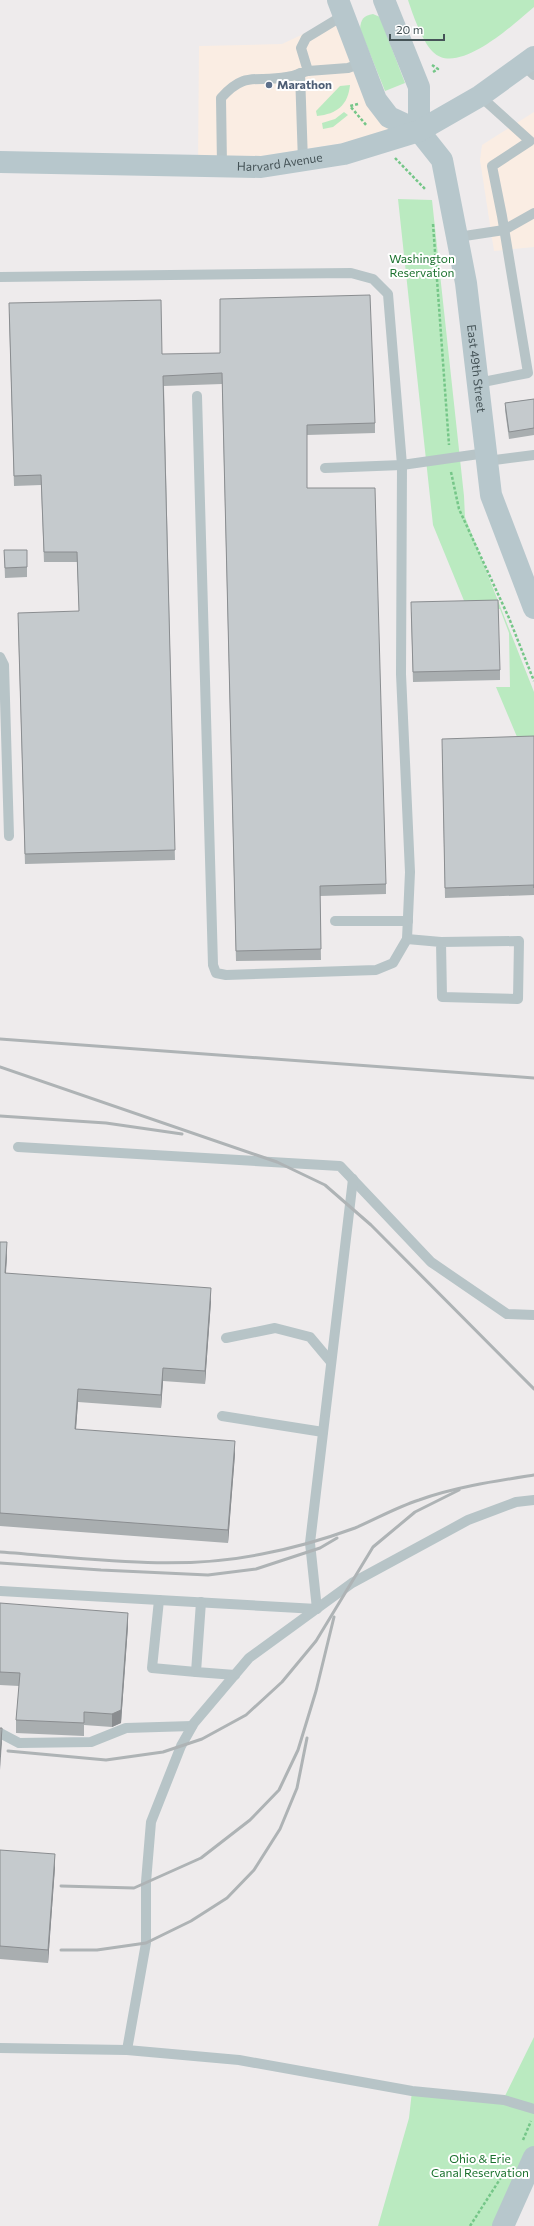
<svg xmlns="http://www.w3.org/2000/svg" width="534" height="2226" font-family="Commissioner,sans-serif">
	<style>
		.commercial { fill: #faede3 }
		.green { fill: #baeac0 }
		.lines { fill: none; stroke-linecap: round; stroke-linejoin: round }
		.path { stroke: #75c688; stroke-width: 2.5; stroke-dasharray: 3 2; stroke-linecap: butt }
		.lane { stroke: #b7c4c7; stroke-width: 10 }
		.secondary { stroke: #b7c7cc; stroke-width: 22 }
		.rail { stroke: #aeb3b5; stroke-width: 3 }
		.wall { fill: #a9aeb0 }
		.shaded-wall { fill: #8a8d90 }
		.building { fill: #c5cacd; stroke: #8a8d90 }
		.service-dot { fill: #5c6f8a; stroke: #fff; stroke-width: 1.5 }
		.labels { text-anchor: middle; stroke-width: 4; stroke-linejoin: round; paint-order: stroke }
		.service-label { font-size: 12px; font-weight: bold; fill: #4e5e75; stroke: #fff; text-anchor: start }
		.street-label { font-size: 12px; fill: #455357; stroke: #fff }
		.park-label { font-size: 12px; fill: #1c722f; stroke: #fff }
	</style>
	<rect width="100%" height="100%" fill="#eeebec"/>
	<g class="commercial">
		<polygon points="344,15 376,100 419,131 198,166 199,46 282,44"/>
		<polygon points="534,112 534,247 494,251 480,160 482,145"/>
	</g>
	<g class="green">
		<path d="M408 0H534V7C515 23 458 77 433 52 422 41 413 15 408 0Z"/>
		<path d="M373 14 380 17 405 83 385 91 360 29C361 19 363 16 373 14Z"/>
		<path d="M350 85C348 105 337 114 317 116L316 111 340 86Z"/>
		<polygon points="344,112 348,115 333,127 323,129 322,123 335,119"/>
		<polygon points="398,199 432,200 464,496 465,517 534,692 534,743 520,744 496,687 510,687 509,633 500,609 467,608 433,525"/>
		<polygon points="534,2037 534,2168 505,2226 378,2226 409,2118 412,2091 503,2100"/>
	</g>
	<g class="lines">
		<g class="path">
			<polyline points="432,65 438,69 433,72"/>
			<polyline points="358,104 350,106 367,126"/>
			<polyline points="395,158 426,190"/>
			<polyline points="433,224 449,445"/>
			<polyline points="451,472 459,509 509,618 534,681"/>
			<polyline points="523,2140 531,2121"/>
			<polyline points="470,2226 502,2176"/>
		</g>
		<g class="lane">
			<polyline points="523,65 534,75"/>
			<polyline points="308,71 348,68 362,63"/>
			<polyline points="300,73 303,162"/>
			<path d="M222 166 221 98C246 70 256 83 287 77 294 76 301 73 308 71L301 48 306 38 344 15"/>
			<polyline points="458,237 504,230 534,213"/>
			<polyline points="0,277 351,273 373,279 388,294 402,465 401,674 410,872 407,939 393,963 376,970 226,975 216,973 213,965 197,396"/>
			<polyline points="478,383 528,373 502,216 492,166 530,141 480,96"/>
			<polyline points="487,461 534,455"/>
			<polyline points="325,468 402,465 486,453"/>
			<polyline points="0,657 4,665 9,836"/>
			<polyline points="335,921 408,921"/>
			<polyline points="407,939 441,942 519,941 518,999 442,997 441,942"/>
			<polyline points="18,1147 340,1166 431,1262 507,1314 534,1315"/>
			<polyline points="226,1338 275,1328 310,1337 331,1362"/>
			<polyline points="222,1416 323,1432"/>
			<polyline points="0,1591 317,1609 310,1543 353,1179"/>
			<polyline points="159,1600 152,1668 196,1672"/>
			<polyline points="201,1602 196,1672 235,1675"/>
			<polyline points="0,1733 19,1743 91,1742 126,1728 192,1726"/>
			<polyline points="0,2048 127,2050 239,2060 412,2091 504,2100 534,2109"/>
			<polyline points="127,2050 146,1943 146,1882 151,1822 181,1746 194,1723 249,1658 352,1583 468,1520 516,1502 534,1500"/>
		</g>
		<g class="secondary">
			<path id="s1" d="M338 0 376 100 389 117 419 131 442 160 466 283 491 495 534 608"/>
			<polyline points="384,0 419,87 419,131"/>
			<path id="s2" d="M0 162 261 167 344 154 419 131 480 96 534 57"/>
			<polyline points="503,2226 534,2157"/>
		</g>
		<g class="rail">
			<polyline points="0,1039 534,1078"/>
			<polyline points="0,1067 277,1162 325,1185 371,1225 534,1389"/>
			<polyline points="0,1116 106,1123 182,1134"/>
			<path d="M0 1552C86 1558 177 1572 262 1554 294 1548 325 1539 355 1528 376 1519 397 1507 419 1500 455 1487 496 1481 534 1475"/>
			<polyline points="0,1563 101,1570 208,1575 256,1569 320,1548 337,1538"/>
			<polyline points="8,1751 106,1760 163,1752 202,1739 246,1715 282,1682 316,1641 373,1547 415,1512 459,1490"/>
			<polyline points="61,1886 134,1888 201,1858 250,1820 279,1790 298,1750 316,1691 334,1617"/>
			<polyline points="61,1950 97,1950 146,1943 191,1921 227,1898 254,1870 280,1829 297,1788 307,1738"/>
		</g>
	</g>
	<g class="wall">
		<polygon points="9,314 162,354 375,423 375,433 307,435 307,488 386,884 386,894 320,896 321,960 236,961 222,384 164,386 175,860 25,864 18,623 79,611 77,562 44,562 41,485 14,486"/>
		<polygon points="534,399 534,435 509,439 505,410 505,403"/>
		<polygon points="4,550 27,567 27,577 5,578"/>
		<polygon points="411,612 500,670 500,680 413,682"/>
		<polygon points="534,736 534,895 445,898 442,749"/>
		<polygon points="0,1242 7,1255 6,1273 211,1301 205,1384 163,1381 161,1408 78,1402 76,1429 235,1454 228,1543 0,1526"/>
		<polygon points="0,1603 128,1626 121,1723 112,1727 84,1725 84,1736 16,1733 16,1720 19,1686 0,1685"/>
		<polygon points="0,1850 55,1867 48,1963 0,1959"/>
	</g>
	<g class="shaded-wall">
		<polygon points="7,1242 7,1255 5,1286 5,1273"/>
		<polygon points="211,1288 211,1301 205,1384 205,1371"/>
		<polygon points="163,1368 163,1381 161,1408 161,1395"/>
		<polygon points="78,1389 78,1402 75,1442 75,1429"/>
		<polygon points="235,1441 235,1454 228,1543 228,1530"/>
		<polygon points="128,1613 128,1626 121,1723 112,1727 112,1714"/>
		<polygon points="2,1728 2,1741 0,1770 0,1757"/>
		<polygon points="55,1854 55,1867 48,1963 48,1950"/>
	</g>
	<g class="building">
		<polygon points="370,295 375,423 307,425 307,488 375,488 386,884 320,886 321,949 236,951 222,373 163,376 175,850 25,854 18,613 79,611 77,552 44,552 41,475 14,476 9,303 161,300 162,354 220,353 220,299"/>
		<polygon points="534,399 534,428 509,432 505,403"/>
		<polygon points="4,550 27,550 27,567 5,568"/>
		<polygon points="498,600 500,670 413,672 411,602"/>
		<polygon points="534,736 534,888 534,885 445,888 442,739"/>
		<polygon points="0,1242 7,1242 5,1273 211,1288 205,1371 163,1368 161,1395 78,1389 75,1429 235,1441 228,1530 0,1513"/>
		<polygon points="0,1603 128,1613 121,1710 112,1714 84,1712 84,1723 16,1720 20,1673 0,1672"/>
		<polygon points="0,1728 2,1728 0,1757"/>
		<polygon points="0,1850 55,1854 48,1950 0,1946"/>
	</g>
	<circle class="service-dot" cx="269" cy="85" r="4"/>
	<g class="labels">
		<g class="service-label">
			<text x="277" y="89">Marathon</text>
		</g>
		<g class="street-label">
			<text dy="4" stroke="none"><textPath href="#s2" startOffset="280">Harvard Avenue</textPath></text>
			<text dy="4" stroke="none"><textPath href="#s1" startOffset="410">East 49th Street</textPath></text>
		</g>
		<g class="park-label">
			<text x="422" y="263">Washington<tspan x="422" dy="14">Reservation</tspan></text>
			<text x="480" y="2163">Ohio &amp; Erie<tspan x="480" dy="14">Canal Reservation</tspan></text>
		</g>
	</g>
	<path d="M390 34v6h54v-6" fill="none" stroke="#455357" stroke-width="2"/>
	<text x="396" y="34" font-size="12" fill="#455357" stroke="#ffffff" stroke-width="3" paint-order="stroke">20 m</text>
</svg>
